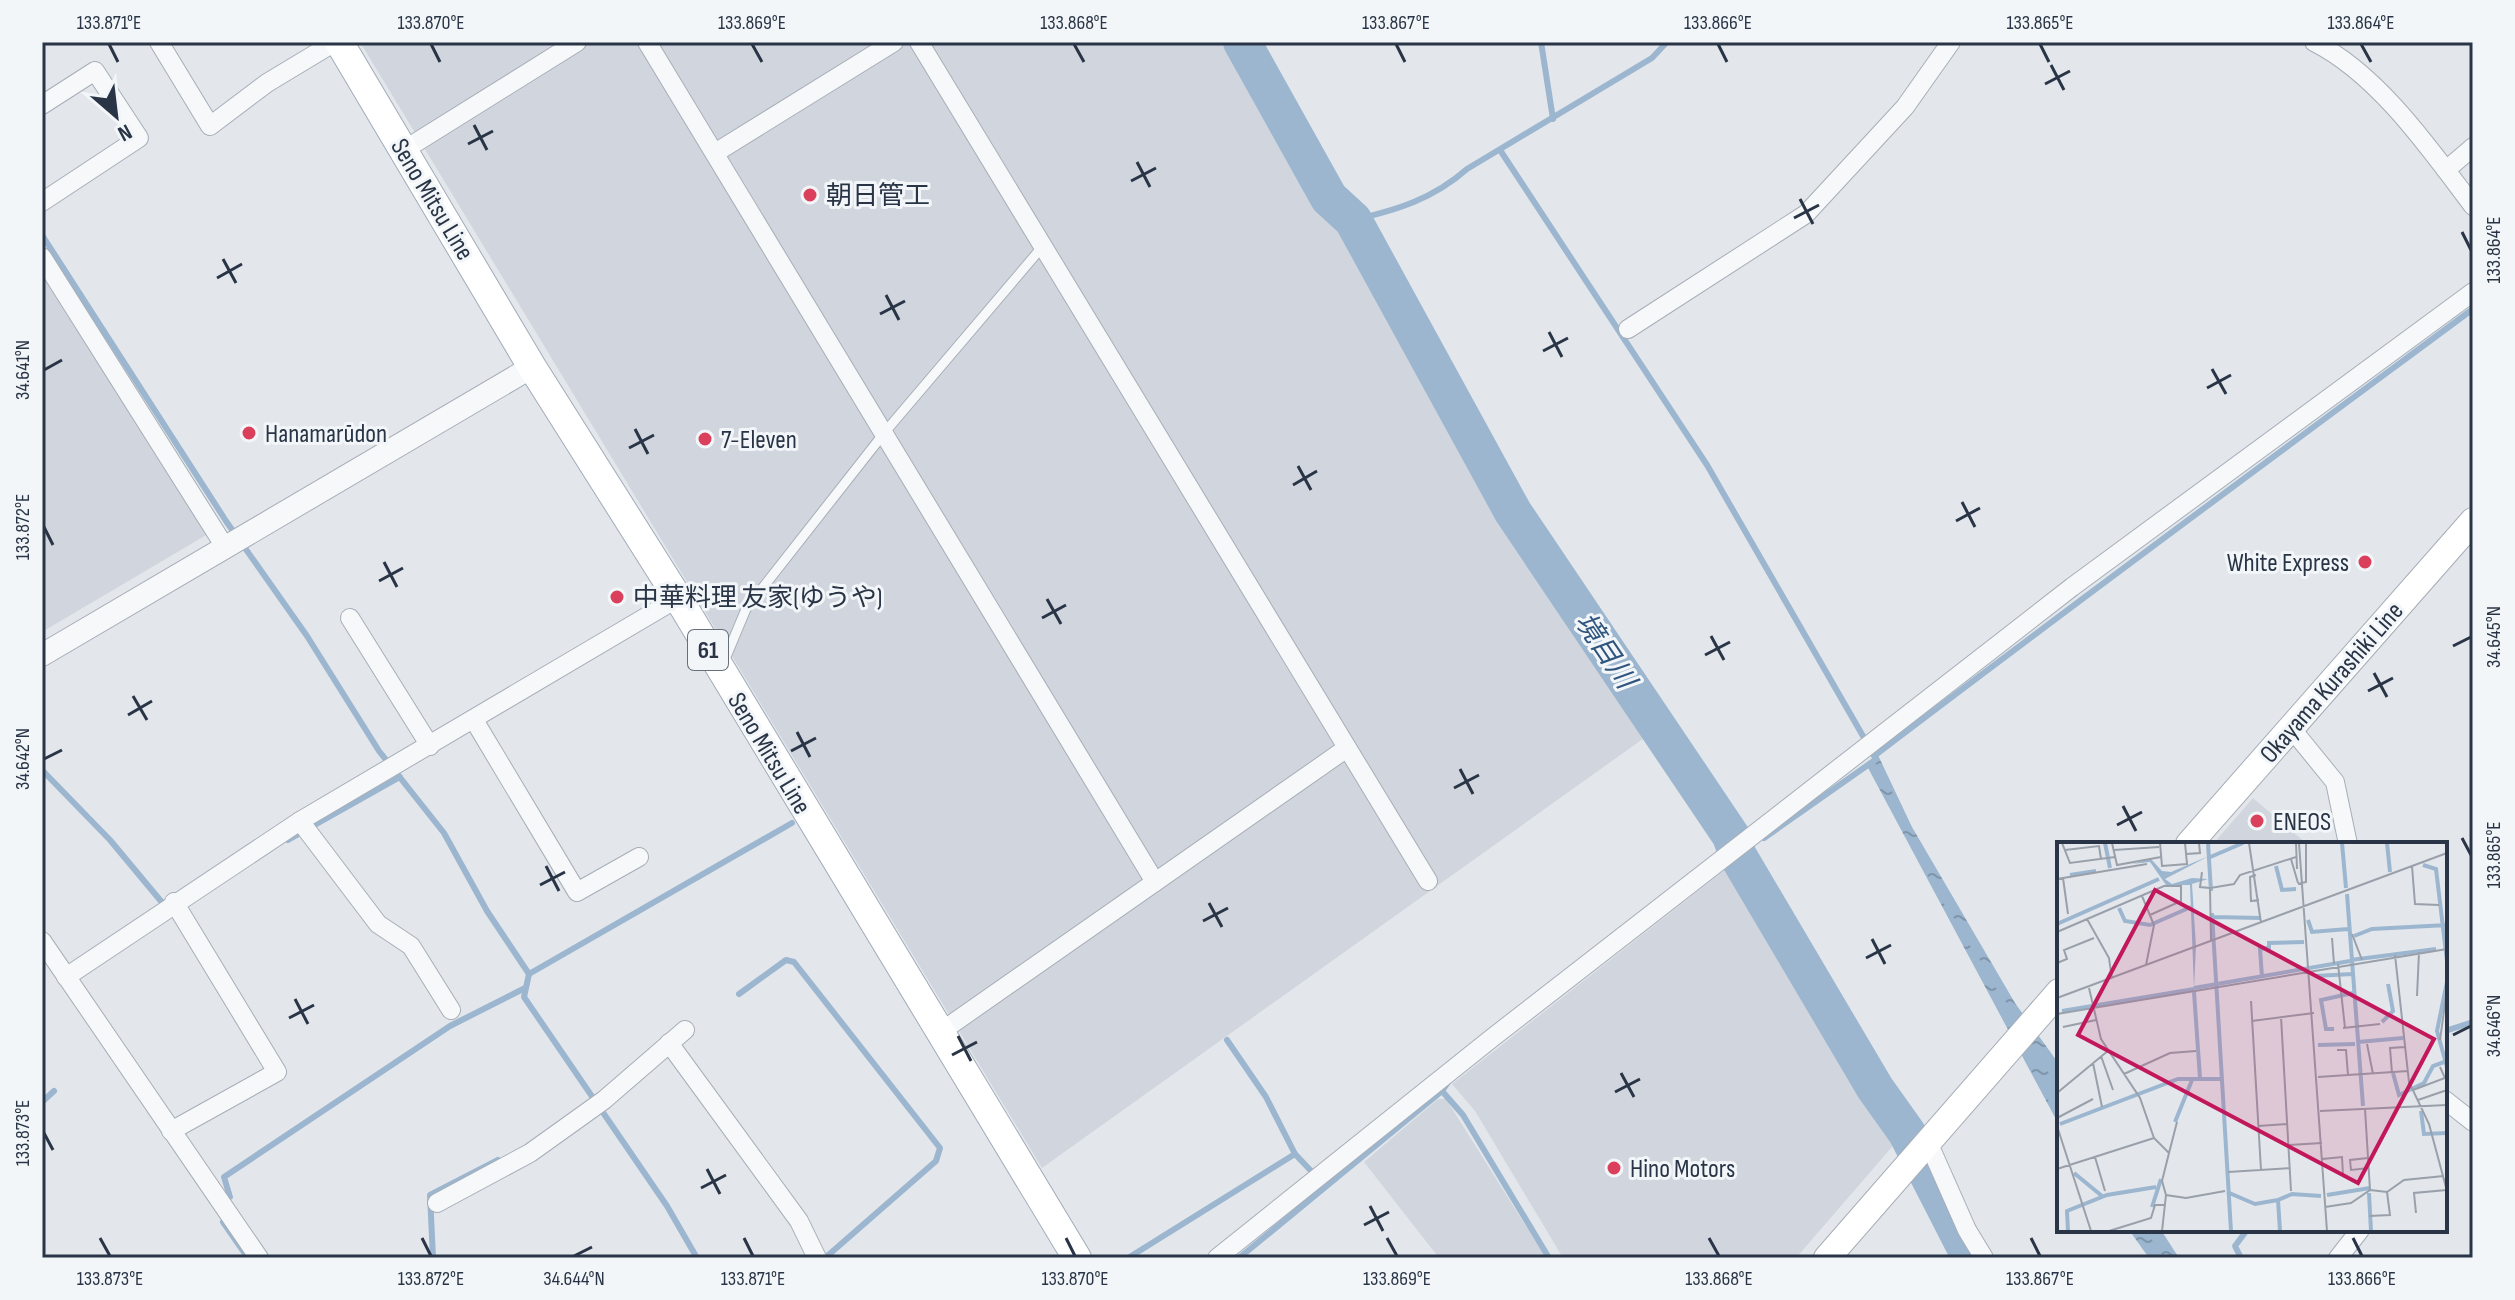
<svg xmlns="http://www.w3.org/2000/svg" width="2515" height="1300" font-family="'Sofia Sans Condensed','Noto Sans JP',sans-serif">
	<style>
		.built { fill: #d1d6de }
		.water { fill: url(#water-ripples) }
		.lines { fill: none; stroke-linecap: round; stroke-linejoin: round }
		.stream { stroke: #9cb6cf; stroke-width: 6 }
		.river { stroke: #9cb6cf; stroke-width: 38 }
		.service-casing { stroke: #a7aeb7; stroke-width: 11 }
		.minor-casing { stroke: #a7aeb7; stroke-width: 20 }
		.tertiary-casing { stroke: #a7aeb7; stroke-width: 24 }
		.secondary-casing { stroke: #a7aeb7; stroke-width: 28 }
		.primary-casing { stroke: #a1acb9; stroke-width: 30 }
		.service { stroke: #f6f8fa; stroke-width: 9 }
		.minor { stroke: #f6f8fa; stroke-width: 18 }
		.tertiary { stroke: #f6f8fa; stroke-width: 22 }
		.secondary { stroke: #fff; stroke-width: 26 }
		.primary { stroke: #fff; stroke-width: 28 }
		.ticks { fill: none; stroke: #293546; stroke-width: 3 }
		.poi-dot { fill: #da405c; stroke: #f3f6f9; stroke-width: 3 }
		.labels { text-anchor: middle; stroke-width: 6; stroke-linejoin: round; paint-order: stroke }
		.shield { fill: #f3f6f9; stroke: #666f7c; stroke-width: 2 }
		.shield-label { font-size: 24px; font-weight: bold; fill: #293546 }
		.poi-label { font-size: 26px; fill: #293546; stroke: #f3f6f9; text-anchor: start }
		.street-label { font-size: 26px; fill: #293546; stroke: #f3f6f9 }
		.water-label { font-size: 28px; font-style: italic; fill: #2f557e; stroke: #f3f6f9 }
		.inset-river { fill: none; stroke: #9cb6cf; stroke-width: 4 }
		.inset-road { fill: none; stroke: #99a0aa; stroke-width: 2 }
		.view { fill: #c2185b; fill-opacity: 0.15; stroke: #c2185b; stroke-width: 4 }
		.inset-edge { fill: none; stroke: #293546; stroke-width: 4 }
		.neatline { fill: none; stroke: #293546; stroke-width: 3 }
		.ticks-label { font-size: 20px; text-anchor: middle; fill: #293546 }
	</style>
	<defs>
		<pattern id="water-ripples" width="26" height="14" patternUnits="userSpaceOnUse" patternTransform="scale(2)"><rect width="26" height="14" fill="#9cb6cf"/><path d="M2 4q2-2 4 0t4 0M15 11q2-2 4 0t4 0" fill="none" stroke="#7f95aa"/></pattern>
	</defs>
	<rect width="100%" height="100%" fill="#e3e7ec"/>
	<g class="built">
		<polygon points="360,42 1233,42 1327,211 1335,215 1348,232 1435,395 1647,736 1042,1168"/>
		<polygon points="42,276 208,534 42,632"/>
		<polygon points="2253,798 2307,844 2213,844"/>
		<polygon points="1735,862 1753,888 1898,1140 1796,1258 1563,1258 1475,1111 1452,1084"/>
		<polygon points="1438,1099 1446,1099 1546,1258 1439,1258 1364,1162"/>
	</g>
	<g class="water">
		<polygon points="1877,753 1912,827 2015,1003 2059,1064 2059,1125 1867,766"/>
		<polygon points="2129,1230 2161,1230 2179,1258 2149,1258"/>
	</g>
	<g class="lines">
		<g class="stream">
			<polyline points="1541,42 1553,119"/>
			<polyline points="1500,150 1707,465 1867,743"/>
			<path d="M1353 220C1397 210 1433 199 1467 169L1652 58 1667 42"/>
			<polyline points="42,235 226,521 307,636 379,751 444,833 487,911 529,974 524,997 667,1206 697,1258"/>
			<path d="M1874 756C2072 605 2273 457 2473 309"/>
			<polyline points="42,770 110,840 165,906"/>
			<polyline points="1764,838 1875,760"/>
			<polyline points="288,840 400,777"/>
			<polyline points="529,974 792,823"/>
			<polyline points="739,994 786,960 794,962 940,1148 936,1161 825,1258"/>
			<polyline points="2445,1031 2473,1022"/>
			<polyline points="1227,1040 1266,1097 1295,1154 1313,1173"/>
			<polyline points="1442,1091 1463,1115 1549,1258"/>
			<polyline points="42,1102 54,1091"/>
			<polyline points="230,1197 224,1177 450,1026 525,988"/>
			<polyline points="223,1222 248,1258"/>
			<polyline points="433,1258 430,1195 498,1160"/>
			<polyline points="1128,1258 1295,1154"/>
			<polyline points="1239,1258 1442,1091 1448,1082"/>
			<polyline points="2241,1258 2235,1246 2247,1230"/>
		</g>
		<polyline class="river" points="1242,42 1329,198 1353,220 1513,512 1731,836 1738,856 1875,1088 1907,1133 1971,1258"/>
		<g class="service-casing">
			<polyline id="service" points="723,664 746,609 885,432 1043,246"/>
		</g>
		<g class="minor-casing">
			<g id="minor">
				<polyline points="159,42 210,126 267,83 335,42"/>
				<polyline points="647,42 1155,882"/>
				<polyline points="919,42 1428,881"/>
				<path d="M2314 42C2378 74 2430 149 2473 206"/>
				<polyline points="42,105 95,71 139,138 42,202"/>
				<polyline points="404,150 577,42"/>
				<polyline points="715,153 894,42"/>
				<polyline points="2446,170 2473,147"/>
				<polyline points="42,257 225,547"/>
				<polyline points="1628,329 1806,214 1905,107 1951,42"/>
				<polyline points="350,618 430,746"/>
				<polyline points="474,720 577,892 639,857"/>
				<polyline points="2291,728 2335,782 2348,844"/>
				<polyline points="300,821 378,924 411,946 451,1010"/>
				<polyline points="42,941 259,1258"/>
				<polyline points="66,977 300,821 678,598"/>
				<polyline points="939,1033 1347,748"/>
				<polyline points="669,1043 799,1221 817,1258"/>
				<polyline points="2445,1100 2473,1122"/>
				<polyline points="171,1131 277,1072 174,902"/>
				<polyline points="1928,1142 1967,1230 1984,1258"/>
				<polyline points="437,1203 530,1153 604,1100 685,1030"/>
				<polyline points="1217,1258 1492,1038 2072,587 2473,292"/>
				<polyline points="2338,1258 2360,1230"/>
			</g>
		</g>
		<g class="tertiary-casing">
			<polyline id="tertiary" points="42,655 532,367"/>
		</g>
		<g class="secondary-casing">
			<g id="secondary">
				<polyline points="2189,844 2473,521"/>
				<polyline points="1827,1258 2059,992"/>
			</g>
		</g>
		<g class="primary-casing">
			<polyline id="primary" points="339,42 532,367 678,598 1077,1258"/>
		</g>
		<use href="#service" class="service"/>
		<use href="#minor" class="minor"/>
		<use href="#tertiary" class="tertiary"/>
		<use href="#secondary" class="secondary"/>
		<use href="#primary" class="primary"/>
	</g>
	<path class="ticks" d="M109 44 118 62M431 44 440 62M752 44 762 62M1074 44 1084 62M1396 44 1405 62M1718 44 1727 62M2040 44 2049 62M2361 44 2371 62M2051 65 2064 90M2045 84 2070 71M474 125 487 150M468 144 493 131M1137 162 1150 187M1131 181 1156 168M1800 199 1813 224M1794 218 1819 205M2462 232 2471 250M223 259 236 283M217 278 242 264M886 295 899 320M880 314 905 301M1549 332 1562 357M1543 351 1568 338M2212 369 2226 394M44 370 62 360M2207 388 2231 375M635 429 648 454M629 448 654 435M1298 466 1311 490M1293 485 1317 471M1962 502 1975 527M1956 521 1980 508M44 527 53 545M384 562 397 587M379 581 403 568M1047 599 1061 624M1042 618 1066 605M1711 636 1724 660M2453 646 2471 637M1705 655 1730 642M2374 673 2387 697M2368 691 2393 678M133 696 147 720M128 715 152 701M797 732 810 757M791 751 816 738M44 759 62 750M1460 769 1473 794M1454 788 1479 775M2123 806 2136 831M2117 825 2142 812M2462 838 2471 855M546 866 559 891M540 885 565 872M1209 903 1222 927M1203 921 1228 908M1872 939 1885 964M1866 958 1891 945M295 999 308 1024M289 1018 314 1005M2453 1035 2471 1026M958 1036 971 1061M952 1055 977 1042M1621 1073 1634 1097M1615 1092 1640 1079M44 1133 53 1150M707 1169 720 1194M701 1188 726 1175M1370 1206 1383 1231M1364 1225 1389 1212M100 1238 110 1256M422 1238 431 1256M744 1238 753 1256M1066 1238 1075 1256M1387 1238 1397 1256M1709 1238 1719 1256M2031 1238 2040 1256M2353 1238 2362 1256M574 1256 592 1247"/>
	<g class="poi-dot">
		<circle cx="810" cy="195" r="8"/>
		<circle cx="249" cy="433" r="8"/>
		<circle cx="705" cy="439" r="8"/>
		<circle cx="2365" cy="562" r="8"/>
		<circle cx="617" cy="597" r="8"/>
		<circle cx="2257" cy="821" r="8"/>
		<circle cx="1614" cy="1168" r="8"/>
	</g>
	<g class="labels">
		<rect class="shield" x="688" y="630" width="40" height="40" rx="6"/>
		<g class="shield-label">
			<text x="708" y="658">61</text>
		</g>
		<g class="poi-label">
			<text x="826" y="204">朝日管工</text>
			<text x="265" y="442">Hanamarūdon</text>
			<text x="721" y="448">7-Eleven</text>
			<text x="2349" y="571" text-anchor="end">White Express</text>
			<text x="633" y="606">中華料理 友家(ゆうや)</text>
			<text x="2273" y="830">ENEOS</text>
			<text x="1630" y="1177">Hino Motors</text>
		</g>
		<g class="street-label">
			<text transform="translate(433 199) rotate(59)" y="9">Seno Mitsu Line</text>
			<text transform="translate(2331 682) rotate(-49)" y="9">Okayama Kurashiki Line</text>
			<text transform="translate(770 753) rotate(59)" y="9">Seno Mitsu Line</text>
		</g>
		<g class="water-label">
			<text transform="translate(1606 650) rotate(56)" y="10">境目川</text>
		</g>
	</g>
	<g transform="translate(2057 842)">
		<rect width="390" height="390" fill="#e3e7ec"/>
		<path d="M152 14 108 37 115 42 135 36 151 37 135 42 139 104 137 147 133 43H109L93 20 75 22 94 17 105 29 114 30Z" fill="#9cb6cf"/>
		<path class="inset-river" d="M48 1 53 26M151 1 154 49M285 1 289 46M330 1 333 30M151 16 186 1M366 23 379 27 390 119M219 24 225 48 239 47M13 33 39 29M290 52 306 264M62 66 68 79 93 83 134 65M155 71 174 389M155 75 204 76M251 78 255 90 291 87M0 82 102 37M297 94 315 87 390 83M294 118 379 107M258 134 295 132M205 135 203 107 212 106V101L247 100M390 140 380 189 390 225M137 146 293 119M137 150 143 236M5 169 137 147M325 180 336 169 331 142M277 187H269L264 158 296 151M301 200 346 196M261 203 298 202M336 231 342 253 367 241 376 224 387 220M364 269 367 292 390 291M118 280 135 238M3 282 121 237H163M17 331 45 354M170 350 198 362 221 358M312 351 314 389M270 353 313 346M95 365 104 337M11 389 10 369 50 353 99 345M223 389 221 358 235 352 264 354"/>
		<path class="inset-road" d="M5 1 13 21 58 15M55 1 60 23 104 15M103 1 105 24 130 22 128 1M192 1 204 81M239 1 240 27M242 1 270 389M8 8 42 4 44 17M57 8 102 5M129 12 143 11 142 1M234 17 241 41M355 24 358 62 382 63M145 30 143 45 153 46M199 33 193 35 194 59 202 58M6 36 11 72M0 37 90 22M241 42 249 40V1M85 54 97 83 89 123M30 77 52 116 55 137M0 90 107 44H124V59L93 73M295 92 305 118M275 96 277 122M154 98 153 46 177 42 183 33 239 15M338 113 352 240 372 282 390 349M0 121 10 117 7 108 37 96M281 122 288 186M32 146 44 197 83 256 97 296 112 311 105 339 109 353 129 356 168 349M360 154 362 110M0 156 390 11M194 159 204 328M0 172 390 107M224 175 234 349M195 179 257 171M6 185 39 178M286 186 323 182M383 198 390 147M310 202 316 232M280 208H289L291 233M44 214 56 248M36 221 45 265M335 231 333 206 348 205M67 232 113 211 139 209M261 235 351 229M356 248 388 236 383 225M0 251 52 208M361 258 390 248M263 269 390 263M0 276 36 257M0 284 34 389M201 284 230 282M232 303 265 301M112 311 120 280M38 315 48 349M311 316 293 318 294 328 312 326M265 317 285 315 286 333M0 327 97 296M171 330 233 326M313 348 330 350 347 338 387 334M268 365 294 361 313 348 308 267M359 371 357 351 390 348M312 374 333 373 330 350M52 389 94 376 98 363H107M105 389 109 353"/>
		<path class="view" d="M98 48 377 197 301 341 21 193Z"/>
		<rect width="390" height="390" class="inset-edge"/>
	</g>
	<rect width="2515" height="1300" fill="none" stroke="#f3f6f9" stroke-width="88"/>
	<g transform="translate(116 116) rotate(152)" stroke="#f3f6f9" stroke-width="6" paint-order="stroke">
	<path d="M0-6L14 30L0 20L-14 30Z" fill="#293546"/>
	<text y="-12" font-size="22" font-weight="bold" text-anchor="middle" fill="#293546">N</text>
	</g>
	<rect x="44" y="44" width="2427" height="1212" class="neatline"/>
	<g class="ticks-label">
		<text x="109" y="29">133.871°E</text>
		<text x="431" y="29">133.870°E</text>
		<text x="752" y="29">133.869°E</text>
		<text x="1074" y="29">133.868°E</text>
		<text x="1396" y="29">133.867°E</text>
		<text x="1718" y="29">133.866°E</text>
		<text x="2040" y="29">133.865°E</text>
		<text x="2361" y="29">133.864°E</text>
		<text transform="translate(2493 250) rotate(-90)" y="7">133.864°E</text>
		<text transform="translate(22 370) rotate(-90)" y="7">34.641°N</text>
		<text transform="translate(22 527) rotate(-90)" y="7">133.872°E</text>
		<text transform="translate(2493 637) rotate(-90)" y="7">34.645°N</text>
		<text transform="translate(22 759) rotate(-90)" y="7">34.642°N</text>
		<text transform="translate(2493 855) rotate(-90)" y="7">133.865°E</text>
		<text transform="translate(2493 1026) rotate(-90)" y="7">34.646°N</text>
		<text transform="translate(22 1133) rotate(-90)" y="7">133.873°E</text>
		<text x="110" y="1285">133.873°E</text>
		<text x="431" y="1285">133.872°E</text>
		<text x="574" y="1285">34.644°N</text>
		<text x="753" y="1285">133.871°E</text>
		<text x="1075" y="1285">133.870°E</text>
		<text x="1397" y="1285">133.869°E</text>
		<text x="1719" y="1285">133.868°E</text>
		<text x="2040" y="1285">133.867°E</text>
		<text x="2362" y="1285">133.866°E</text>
	</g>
</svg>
